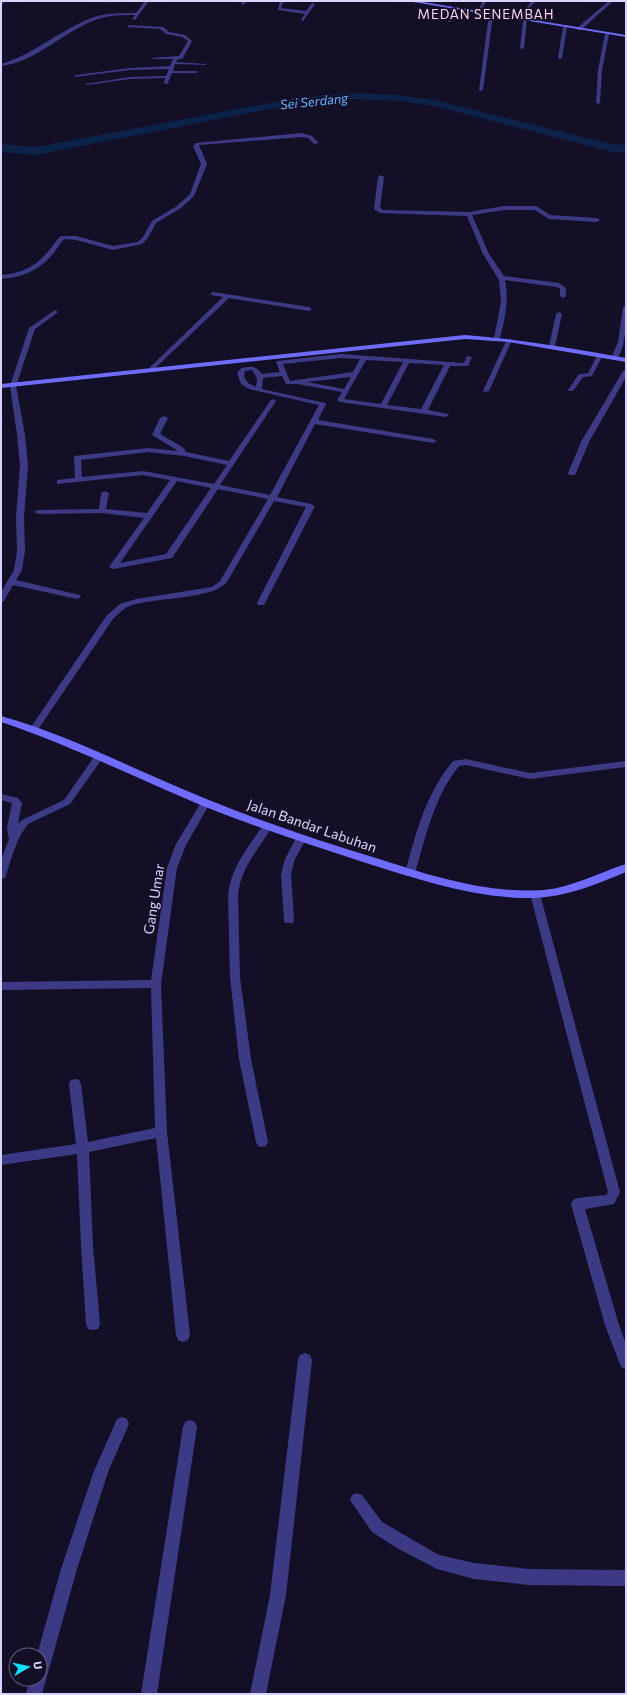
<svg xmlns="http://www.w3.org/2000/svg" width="627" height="1695" font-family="Commissioner,sans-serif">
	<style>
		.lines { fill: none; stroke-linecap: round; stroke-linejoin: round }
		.river { fill: #0c2248; fill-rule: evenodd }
		.street { fill: #3d3a85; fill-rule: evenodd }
		.secondary { fill: #6f6bff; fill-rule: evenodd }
		.labels { text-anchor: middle; stroke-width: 3.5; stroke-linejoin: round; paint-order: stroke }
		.far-quarter-label { font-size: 13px; letter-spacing: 1px; fill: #ffd6f0; stroke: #130f26 }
		.far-water-label { font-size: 13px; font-style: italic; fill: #62b6ff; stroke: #130f26 }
		.street-label { font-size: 14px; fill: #d9d4ff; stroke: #130f26 }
	</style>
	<rect width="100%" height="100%" fill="#130f26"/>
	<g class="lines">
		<polygon class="river" points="353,93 400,95 434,100 612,144 626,145 626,153 612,152 434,106 400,101 353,99 296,104 36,155 1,152 1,144 36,147 296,98"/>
		<g class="street">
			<polygon points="2,1 6,1 1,5"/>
			<polygon points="107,1 111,1 111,2 109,3"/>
			<path d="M145 1H149L135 20 132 19 135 15C123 15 109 15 98 19 65 30 35 63 1 66V64C35 54 61 29 94 17 107 13 122 13 136 13Z"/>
			<polygon points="243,1 247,1 243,5 241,4"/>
			<polygon points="280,1 284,1 281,8 306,11 312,3 315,4 303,21 301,20 305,14 278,10"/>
			<polygon points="483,1 487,1 478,14 476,14"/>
			<polygon points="532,1 536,1 518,20 516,20"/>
			<polygon points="609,1 613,1 581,30 577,30 577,28"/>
			<polygon points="454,8 456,9 452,21 448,22 452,9"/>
			<polygon points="491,14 493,15 483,90 481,91 479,90 489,15"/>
			<polygon points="525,20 527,21 524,48 522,49 520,48 523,21"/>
			<polygon points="129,25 163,27 169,32 185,35 192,41 183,58 177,60 176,62 207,64 205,65 175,64 173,71 196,71 198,72 196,73 172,73 168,83 166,84 164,83 165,78 130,79 87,85 85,84 130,77 166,76 169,69 130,70 74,77 76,75 130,68 170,66 173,59 153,59 151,58 179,56 188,41 182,37 166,34 160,29 127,27"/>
			<polygon points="565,26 567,27 562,58 560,59 558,58 563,27"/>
			<polygon points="607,33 609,34 602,70 600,103 598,104 596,103 598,70 605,34"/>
			<path d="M302 133 312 136 319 143 314 144 308 138 302 137 199 145 207 164 194 196 181 208 156 223 148 238 142 244 113 250 76 240 64 239C60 243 57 249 53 254 38 271 23 277 1 279V275C22 273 36 267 49 250 53 246 56 240 61 236H76L113 246 138 242 143 237 152 221 177 206 190 194 201 164 193 146 196 143Z"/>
			<path d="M381 175 384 177 380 208 383 210 469 212 504 206H536L550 215 597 218 600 220 597 222 549 219 535 210H504L472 215 489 254 504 276 559 283 566 288V296L563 298 560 296V289L557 287 505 280C509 300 505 319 500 338L497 340 494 338 501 302 499 280 483 254 467 216 380 213 374 209 378 177Z"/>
			<polygon points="213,292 309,307 312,309 309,311 229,298 151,372 147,372 147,370 223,297 211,295 211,293"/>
			<path d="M626 305C626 318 627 354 614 360L611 358 618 342 623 307Z"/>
			<polygon points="55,310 58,312 57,313 35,329 16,386 25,435 28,466 24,517 25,551 22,570 16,580 80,595 81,597 77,599 13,585 4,601 1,602 1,592 14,570 17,551 16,517 20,466 17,435 10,386 29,328"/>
			<polygon points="559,312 562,314 555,346 552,348 549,346 556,314"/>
			<polygon points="507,339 512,340 489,391 484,392 483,391"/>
			<path d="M341 354 464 363 467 356 472 357 468 366H450L428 410 448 414 449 415 446 417 340 402 337 400 342 392 298 384H286L282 376 263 378 262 389 325 403 326 404 318 420 433 439 437 441 433 443 315 424 277 497 311 504 315 506 264 605H258L257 603 306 507 274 501 227 582C211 601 153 596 127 607 122 610 117 615 113 619L37 731H31L29 729 31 727 107 615 120 604 136 599 212 587 220 581 268 499 218 489 172 558 113 569 109 567 144 518 102 513 38 514 34 512 38 510 99 509 101 493 105 491 109 493 106 509 147 513 170 480 143 475 57 484V480L75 478 74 456 148 448 178 451 152 435 160 418 164 416 168 418 160 434 184 448 186 452 229 461 271 400 273 399 276 401 220 485 270 495 319 405 249 389 241 384 237 373 241 368C250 366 256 365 262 374L280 372 276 362 277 361ZM341 358 360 359 353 372 290 381 283 364ZM366 360 403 362 381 404 344 399ZM409 363 444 365 421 409 387 405ZM252 370 257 378 256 387 248 383 244 377 245 371ZM351 377 344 389 307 382ZM148 452 184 456 227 465 214 484 143 471 82 477 81 460ZM177 481 211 488 166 554 120 563Z"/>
			<polygon points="598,354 603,355 592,376 583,377 573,391 569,391 568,390 579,374 588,373"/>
			<polygon points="626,369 626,377 589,442 576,473 575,475 569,475 568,473 581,442 623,371"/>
			<path d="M99 753 104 756 70 804 28 824C16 839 12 857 6 875L5 878 1 879V860L9 839 7 828 12 803 1 800V794L18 798 22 803 18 824 22 820 64 800 96 754Z"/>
			<path d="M466 759 530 773 626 761V767L530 779 466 765 459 766C434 797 426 836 415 873L414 876H406L405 873C416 833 426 793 453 761Z"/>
			<polygon points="205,800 210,803 186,845 177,868 161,984 167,1132 190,1335 188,1340 183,1342 178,1340 176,1335 156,1138 89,1152 93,1246 100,1324 98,1329 93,1330 88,1329 86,1324 81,1246 77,1154 1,1165 1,1155 76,1144 69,1084 71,1080 75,1079 79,1080 81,1084 88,1142 155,1128 151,988 1,990 1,982 151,980 167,868 176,844 202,801"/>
			<path d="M267 823 272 827C258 850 241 867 238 895L240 977 251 1059 268 1142 266 1146 262 1147 258 1146 256 1142 239 1059 230 977 228 895C231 867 248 847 264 824Z"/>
			<polygon points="301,835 305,836 306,839 295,859 291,874 294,920 293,923 285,923 284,920 281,874 285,859 297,836"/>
			<polygon points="535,890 539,891 540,894 620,1192 614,1204 585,1209 619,1325 626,1344 626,1369 621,1367 605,1325 571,1204 573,1200 577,1198 606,1195 608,1192 530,894 531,891"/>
			<polygon points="305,1353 310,1355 312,1360 286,1595 266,1694 250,1694 270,1595 298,1360 300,1355"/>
			<polygon points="122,1417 127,1419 129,1424 108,1472 77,1569 42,1694 26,1694 30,1679 40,1679 40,1655 37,1655 61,1569 94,1471 117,1419"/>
			<polygon points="190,1420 195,1422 197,1427 157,1694 141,1694 183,1427 185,1422"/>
			<polygon points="357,1493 362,1495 382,1522 439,1555 474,1563 530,1569 626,1570 626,1586 530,1585 474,1579 437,1569 397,1548 372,1532 350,1500 352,1495"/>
		</g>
		<g class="secondary">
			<polygon points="407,1 417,1 626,35 626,37"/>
			<path d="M465 335C519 339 572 348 626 358V362L509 342 465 339 1 388V384Z"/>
			<path d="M1 716C65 734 125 765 185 790 248 817 313 839 379 859 431 876 488 894 544 890 573 887 598 873 626 864V872C597 884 566 897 534 898 476 899 420 880 366 863 311 845 256 827 203 806 136 778 70 745 1 722Z"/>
		</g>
	</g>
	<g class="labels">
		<g class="far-quarter-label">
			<text x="486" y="19">MEDAN SENEMBAH</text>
		</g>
		<g class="far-water-label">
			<text transform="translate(314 101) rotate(-6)" y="5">Sei Serdang</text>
		</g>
		<g class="street-label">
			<text transform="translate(312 826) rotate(19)" y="5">Jalan Bandar Labuhan</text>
			<text transform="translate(154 899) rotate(-81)" y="5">Gang Umar</text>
		</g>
	</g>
	<rect width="627" height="1695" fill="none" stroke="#d9d4ff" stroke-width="4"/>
	<g transform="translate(28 1667) rotate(81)"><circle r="19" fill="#130f26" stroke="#625e7d"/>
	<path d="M0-3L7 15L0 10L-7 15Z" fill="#00e5ff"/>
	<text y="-6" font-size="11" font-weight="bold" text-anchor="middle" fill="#d9d4ff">U</text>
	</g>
</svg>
